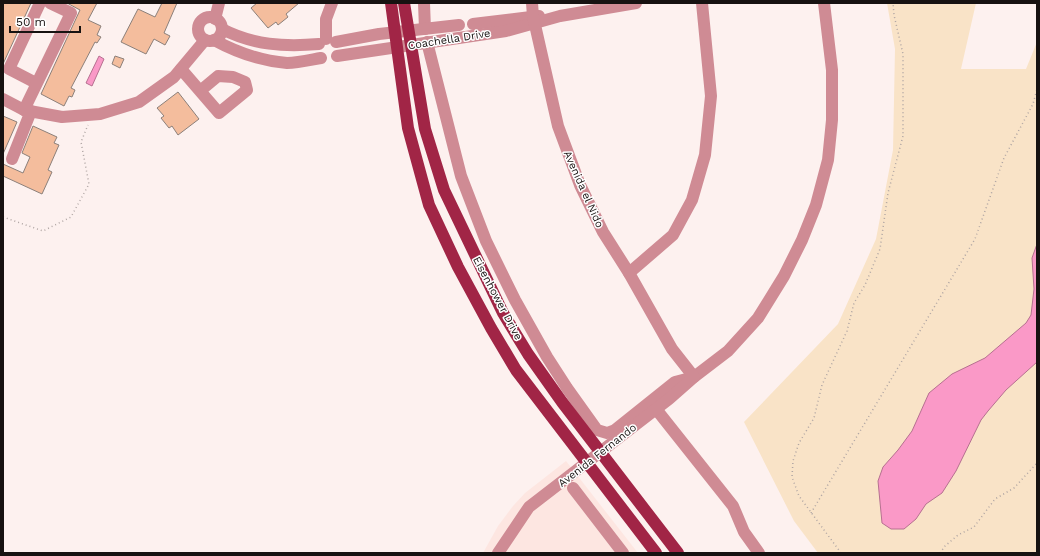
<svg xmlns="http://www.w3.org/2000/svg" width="1040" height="556" font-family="'Work Sans',sans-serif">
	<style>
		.built { fill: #fde6e1 }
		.green { fill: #f9e3c7 }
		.water { fill: #fa99c7; stroke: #b67090 }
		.building { fill: #f4bd9d; stroke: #8c807a }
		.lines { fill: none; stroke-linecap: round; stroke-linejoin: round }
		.path { stroke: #afa5a3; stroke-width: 1.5; stroke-dasharray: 1 3; stroke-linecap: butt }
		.minor { stroke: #cf8b94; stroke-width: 12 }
		.major { stroke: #a12546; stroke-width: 12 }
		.labels { text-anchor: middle; stroke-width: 3; stroke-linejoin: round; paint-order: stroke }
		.street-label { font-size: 11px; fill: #171211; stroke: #fff }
	</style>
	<rect width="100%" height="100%" fill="#fdf1ef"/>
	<polygon class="built" points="566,461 638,553 483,553 498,526 513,506 525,493"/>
	<polygon class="green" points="887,3 976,3 961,69 1026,69 1037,42 1037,553 818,553 794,521 744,422 838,324 876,239 893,150 895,49"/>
	<g class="water">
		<polygon points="99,56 104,59 92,86 86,83"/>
		<polygon points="1037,244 1037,362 1006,390 988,411 981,420 956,471 942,493 926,504 916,519 904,529 891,529 882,523 878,481 883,467 898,450 912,431 929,393 952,374 985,358 1026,323 1031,315 1034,289 1032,258"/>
	</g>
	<g class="building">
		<polygon points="3,3 31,3 3,64"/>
		<polygon points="67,3 97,3 88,20 101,26 97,35 101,37 97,43 95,42 71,88 75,90 72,97 69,96 64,106 41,94 80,10"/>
		<polygon points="162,3 177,3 164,33 170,36 165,45 154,39 146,54 121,42 138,9 155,17"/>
		<polygon points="257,3 299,3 286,14 288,17 278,25 276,22 268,28 251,8"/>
		<polygon points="115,56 124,59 120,68 112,64"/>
		<polygon points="178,92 199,119 178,135 172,126 169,128 161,118 164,116 157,108"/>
		<polygon points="3,116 17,122 3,154"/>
		<polygon points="33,126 57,137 54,143 59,145 48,170 52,172 42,194 3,176 3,164 23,173 30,157 22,153"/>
	</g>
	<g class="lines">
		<g class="path">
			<polyline points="3,217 43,231 71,217 89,184 81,142 88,125"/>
			<polyline points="811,513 975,239 1004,158 1033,104 1037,89"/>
			<polyline points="841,553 799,496 792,477 793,461 799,443 814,418 822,385 847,331 854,303 865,285 880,249 888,193 903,136 903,54 894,15 893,3"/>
			<polyline points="940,553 945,546 958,535 974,527 995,499 1014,488 1037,463"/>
		</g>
		<g class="minor">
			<polyline points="424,3 425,29"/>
			<circle cx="210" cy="29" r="12"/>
			<polyline points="215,19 219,3"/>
			<polyline points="473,24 539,16"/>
			<path d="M222 29C253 45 284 47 319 44"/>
			<polyline points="326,39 326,19 332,3"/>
			<path d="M214 40C236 52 262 61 287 63 298 63 310 60 321 58"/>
			<polyline points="336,42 379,34 459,25"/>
			<polyline points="427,42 461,176 486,241 515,300 547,357 567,388 597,430 607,433 615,430 675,382 694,377 728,351 758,318 784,276 802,240 816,205 828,160 832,120 832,70 824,3"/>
			<polyline points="337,56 506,31 560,16 636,3"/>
			<polyline points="181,69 219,113 247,90 245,82 233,77 218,76 200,91"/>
			<polyline points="36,83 9,69 40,3"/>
			<polyline points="3,99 24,110 62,117 100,114 139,102 174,77 205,40"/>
			<polyline points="24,110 71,13 50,3"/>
			<polyline points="12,159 31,111"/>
			<polyline points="629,273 673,235 692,200 705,155 711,96 702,3"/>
			<polyline points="656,409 733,506 744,532 759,553"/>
			<polyline points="573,488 623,553"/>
			<polyline points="498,553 529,507 669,399 694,377 672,349 629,273 603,232 580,185 558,126 533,16 532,3"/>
		</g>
		<g class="major">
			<polyline points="391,3 408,128 429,205 458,267 491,328 516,370 656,553"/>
			<polyline points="404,3 425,129 444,190 503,313 528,354 562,402 678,553"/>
		</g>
	</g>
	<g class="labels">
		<g class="street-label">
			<text transform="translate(449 39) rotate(-9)" y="4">Coachella Drive</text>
			<text transform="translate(584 189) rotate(66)" y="4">Avenida el Nido</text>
			<text transform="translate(498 298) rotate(62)" y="4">Eisenhower Drive</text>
			<text transform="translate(597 455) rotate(-38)" y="4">Avenida Fernando</text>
		</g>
	</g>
	<rect width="1040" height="556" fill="none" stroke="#171211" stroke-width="8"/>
	<path d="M10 26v6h70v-6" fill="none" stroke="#171211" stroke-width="2"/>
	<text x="16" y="26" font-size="12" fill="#171211" stroke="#ffffff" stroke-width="3" paint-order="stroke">50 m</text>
</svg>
